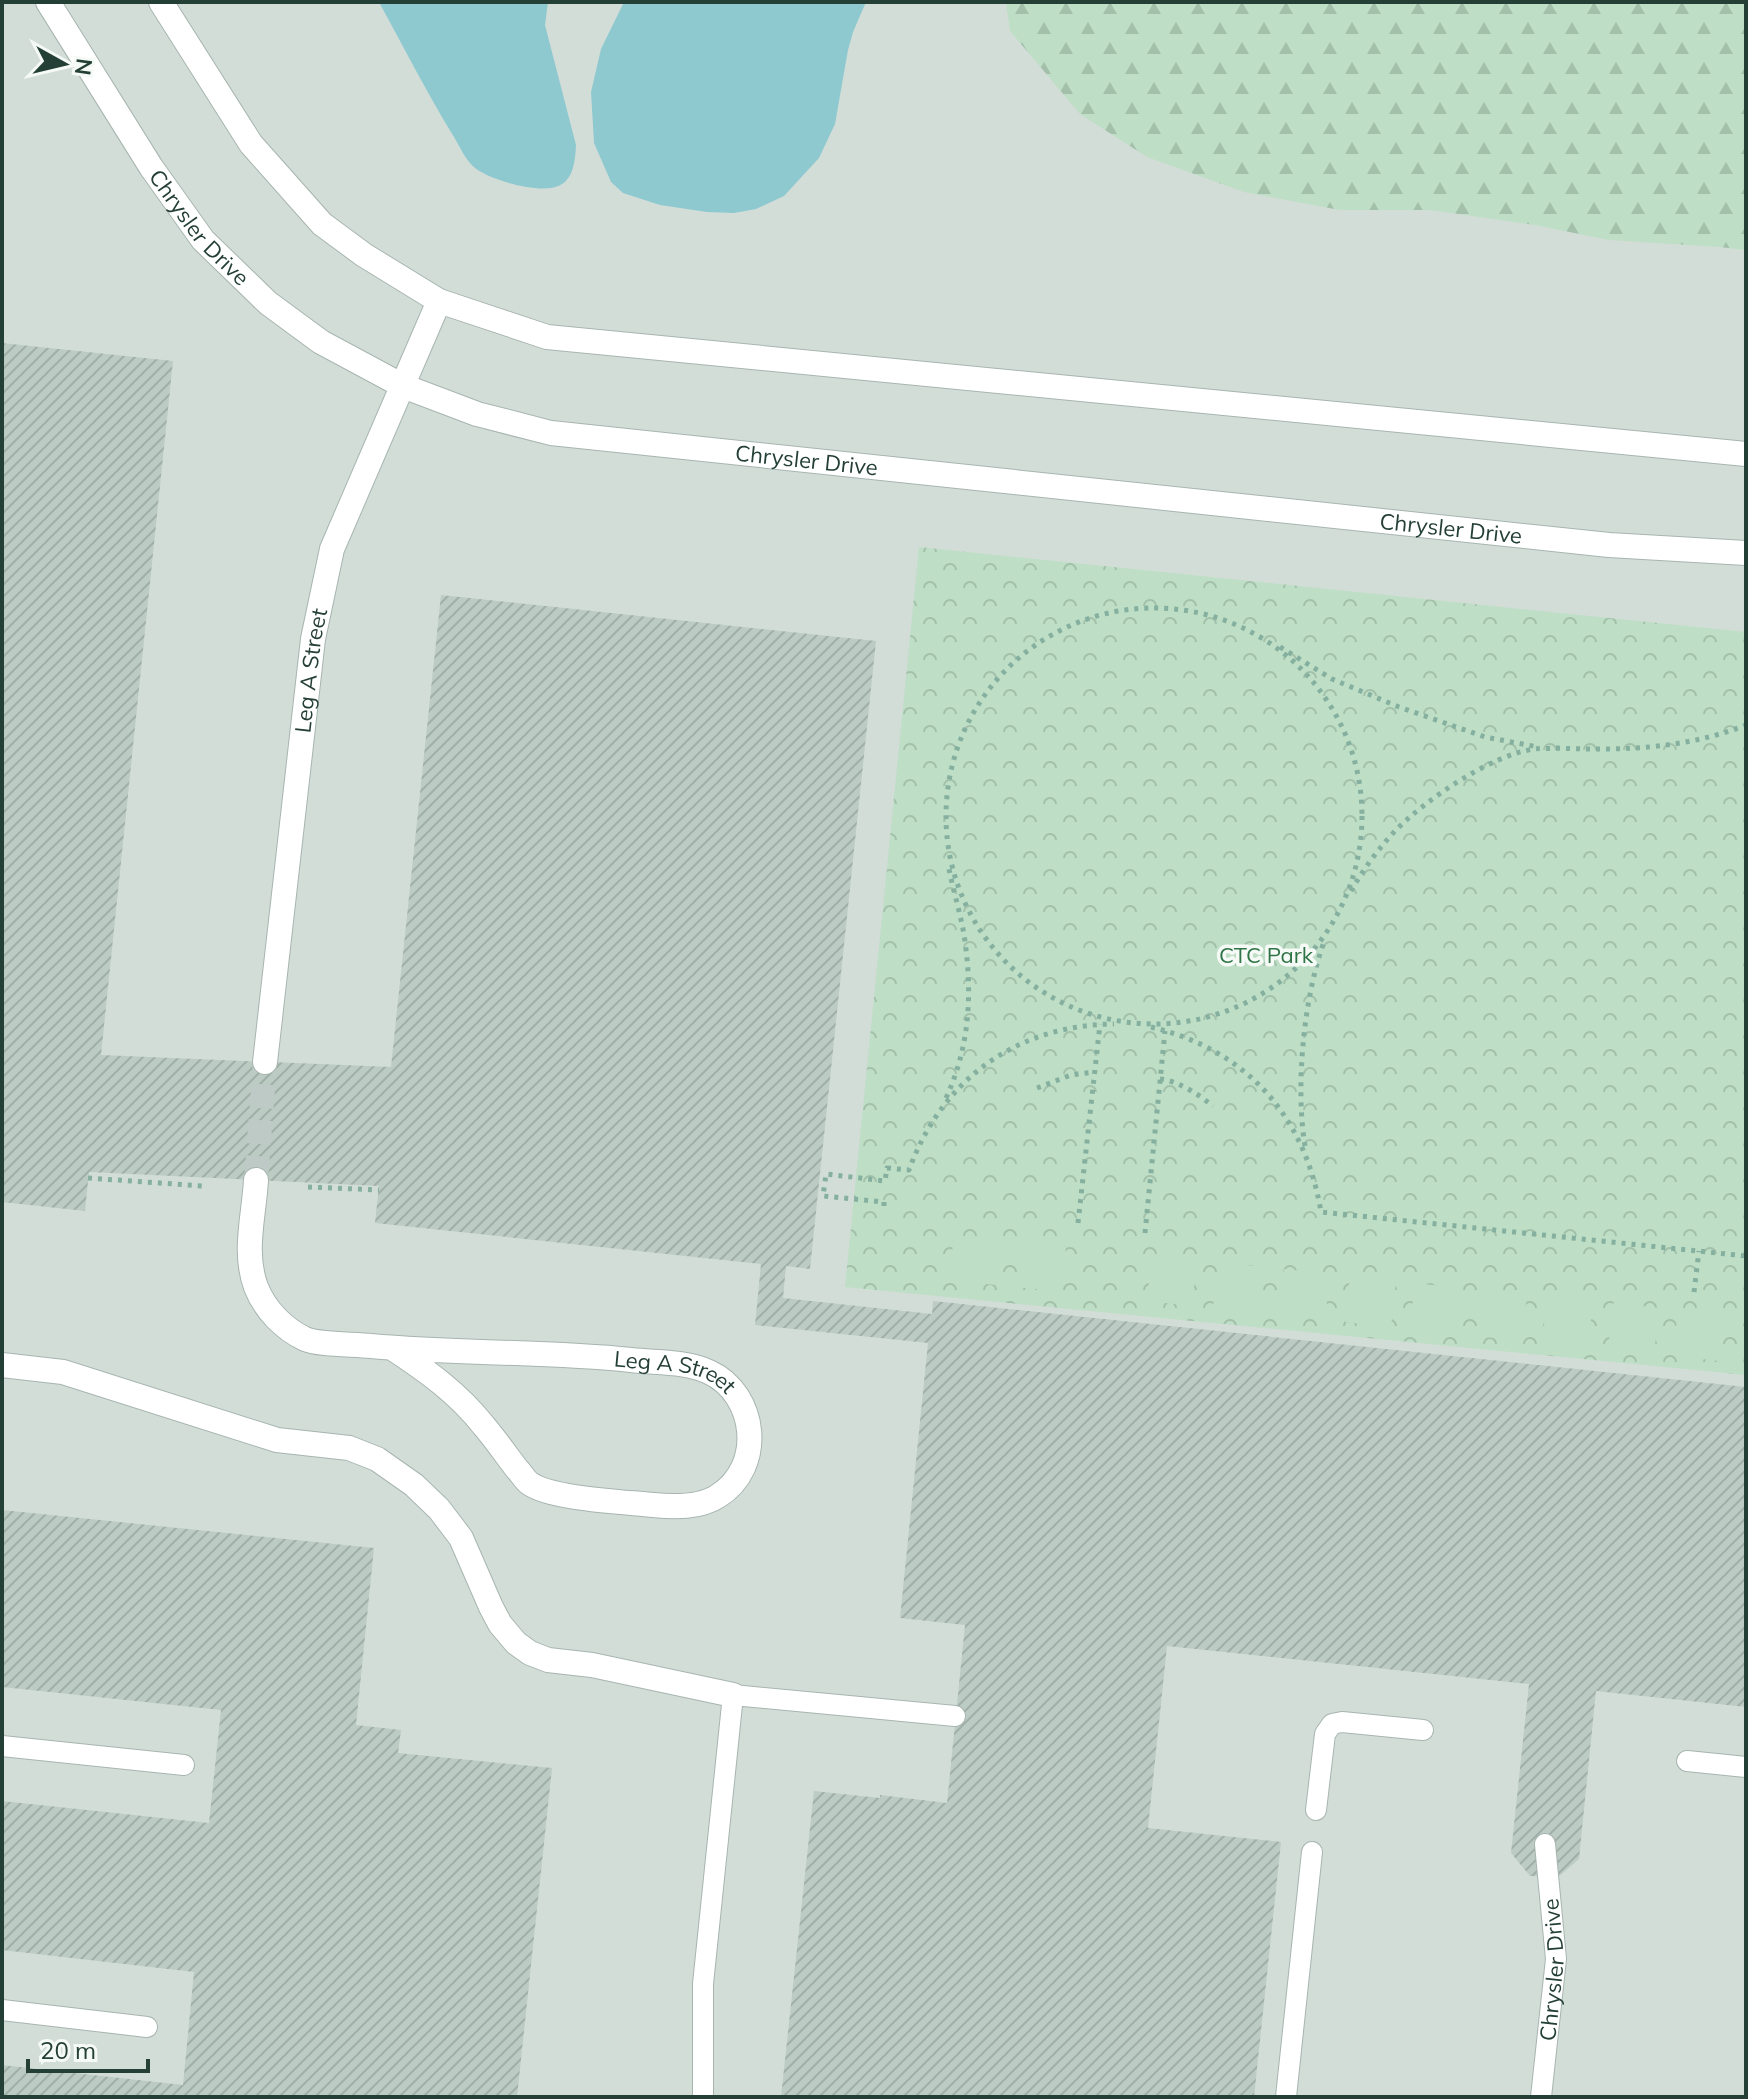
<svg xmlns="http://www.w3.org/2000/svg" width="1748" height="2099" font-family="Mulish,sans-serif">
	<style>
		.built { fill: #d2ddd8 }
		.forest { fill: url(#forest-firs) }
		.park { fill: url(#park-crowns) }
		.garden { fill: #bedec5 }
		.water { fill: #8ec9d0 }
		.building { fill: url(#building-hatch) }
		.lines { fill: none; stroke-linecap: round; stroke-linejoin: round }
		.minor-tunnel { stroke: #becac5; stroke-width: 24; stroke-dasharray: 24 12; stroke-linecap: butt }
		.service-casing { stroke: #a7b5b0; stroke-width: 22 }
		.minor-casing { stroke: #a7b5b0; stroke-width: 26 }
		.path { stroke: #85b0a0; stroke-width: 5; stroke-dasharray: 4 6; stroke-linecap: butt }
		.service { stroke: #fff; stroke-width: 20 }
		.minor { stroke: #fff; stroke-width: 24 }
		.labels { text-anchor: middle; stroke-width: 7; stroke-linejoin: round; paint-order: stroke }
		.street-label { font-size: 22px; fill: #243f36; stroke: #f5faf7 }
		.park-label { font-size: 22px; fill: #2f7446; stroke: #f5faf7 }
	</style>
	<defs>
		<pattern id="forest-firs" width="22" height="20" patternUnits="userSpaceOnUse" patternTransform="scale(2)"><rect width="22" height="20" fill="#bedec5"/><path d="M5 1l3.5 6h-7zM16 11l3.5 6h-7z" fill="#a3c0aa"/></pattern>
		<pattern id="park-crowns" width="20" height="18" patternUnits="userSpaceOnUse" patternTransform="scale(2)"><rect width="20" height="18" fill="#bedec5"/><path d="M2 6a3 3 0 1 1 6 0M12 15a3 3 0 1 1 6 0" fill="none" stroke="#a3c0aa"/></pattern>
		<pattern id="building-hatch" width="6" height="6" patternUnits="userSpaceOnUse" patternTransform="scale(2)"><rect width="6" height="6" fill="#bccbc4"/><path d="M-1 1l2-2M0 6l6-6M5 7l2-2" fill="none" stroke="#a1afa9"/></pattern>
	</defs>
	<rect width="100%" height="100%" fill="#e4ede9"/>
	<rect class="built" x="2" y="2" width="1744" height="2095"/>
	<polygon class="forest" points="1006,2 1746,2 1746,250 1720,247 1609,240 1535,225 1430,210 1340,210 1244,192 1147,157 1080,114 1010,31"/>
	<polygon class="park" points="919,547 1746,632 1746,1375 845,1287"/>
	<g class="garden">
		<polygon points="954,1235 1000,1240 995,1285 949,1280"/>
		<polygon points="1022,1242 1066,1246 1061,1292 1017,1287"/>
		<polygon points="1152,1255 1197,1260 1192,1306 1147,1301"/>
		<polygon points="1218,1262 1264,1267 1259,1313 1213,1308"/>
		<polygon points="1284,1269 1330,1274 1325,1320 1279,1315"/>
		<polygon points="1350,1276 1396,1281 1391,1327 1345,1322"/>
		<polygon points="1415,1283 1461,1288 1456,1334 1410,1329"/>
		<polygon points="1481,1290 1527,1294 1522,1341 1477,1336"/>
		<polygon points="1547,1297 1593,1301 1588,1347 1542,1343"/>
		<polygon points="1613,1303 1659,1308 1654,1355 1608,1350"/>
		<polygon points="1678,1310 1725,1315 1720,1361 1673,1356"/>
	</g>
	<g class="water">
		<path d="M379 2H548L545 25 576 145C575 164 573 185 551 188 530 191 491 180 475 168 466 161 460 147 454 137 427 93 404 48 379 2Z"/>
		<polygon points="624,2 866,2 853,32 848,50 835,124 819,158 784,196 756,209 734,213 707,212 660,205 623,193 611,182 594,143 591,92 601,49"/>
	</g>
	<g class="building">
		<polygon points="2,343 173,361 101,1055 391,1067 441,595 876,641 810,1269 786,1266 783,1298 932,1314 933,1301 1746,1387 1746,1707 1596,1691 1579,1859 1558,1877 1530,1876 1511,1853 1529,1684 1167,1646 1148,1828 1281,1842 1254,2097 781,2097 814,1791 880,1798 880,1795 947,1803 965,1625 900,1618 928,1343 755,1325 761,1264 375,1223 379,1186 89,1172 85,1211 2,1202"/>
		<polygon points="2,1510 374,1548 356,1725 401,1730 398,1753 552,1768 517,2097 2,2097 2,2065 183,2085 194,1972 2,1950 2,1801 209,1823 221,1710 2,1687"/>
	</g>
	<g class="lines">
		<polyline class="minor-tunnel" points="256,1180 265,1062"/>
		<g class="service-casing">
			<g id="service">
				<polyline points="2,1746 184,1765"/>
				<polyline points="1687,1761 1746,1767"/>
				<polyline points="1316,1810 1325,1734 1332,1724 1342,1722 1423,1730"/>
				<polyline points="2,2010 147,2027"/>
				<polyline points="703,2097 703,1984 733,1695 955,1716"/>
				<polyline points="1286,2097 1312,1852"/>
				<path id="s1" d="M1541 2097 1556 1959 1545 1844"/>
			</g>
		</g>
		<g class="minor-casing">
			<g id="minor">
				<path id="s2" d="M48 2 151 167 203 240 268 303 321 342 403 386 477 414 551 433 1609 545 1746 553"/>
				<polyline points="161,2 251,144 322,224 364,255 439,301 547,337 1746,454"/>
				<path id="s3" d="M265 1062 313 639 332 549 439 301"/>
				<path id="s4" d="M256 1180C254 1216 243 1252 256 1287 265 1310 284 1329 305 1339 319 1345 355 1344 371 1346 458 1354 545 1351 631 1360 656 1363 686 1361 709 1372 757 1394 765 1467 718 1496 700 1508 674 1507 653 1505 625 1502 550 1499 529 1483 525 1480 521 1473 517 1469 506 1455 496 1440 484 1426 458 1393 427 1371 392 1348"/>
				<polyline points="2,1365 63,1372 277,1440 349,1448 377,1459 414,1485 439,1509 461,1538 491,1607 500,1624 516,1643 530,1653 548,1660 592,1665 733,1695"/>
			</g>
		</g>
		<g class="path">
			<circle cx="1154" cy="816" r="208"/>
			<polyline points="1280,647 1332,679 1399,707 1485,737 1538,747"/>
			<path d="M1556 748C1621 751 1685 749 1746 725"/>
			<path d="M1351 891C1363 870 1378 849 1395 831 1425 800 1491 755 1534 749 1542 748 1551 749 1559 748"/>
			<path d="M1151 1027C1247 1050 1305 1116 1321 1212L1746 1256"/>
			<path d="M1160 1079C1179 1081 1199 1095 1213 1106"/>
			<polyline points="1037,1088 1071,1075 1094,1072"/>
			<path d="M946 1098C971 1044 973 987 963 929 959 909 953 889 949 869"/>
			<path d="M1305 1146C1295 1086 1304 995 1325 939"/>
			<polyline points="88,1178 203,1186"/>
			<polyline points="308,1187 379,1190"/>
			<path d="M884 1206V1202L823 1196 826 1174 885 1181 887 1168 909 1170C942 1079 1017 1025 1114 1024"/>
			<polyline points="1078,1223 1100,1024"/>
			<polyline points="1145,1233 1165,1031"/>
			<polyline points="1694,1292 1699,1251"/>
		</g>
		<use href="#service" class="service"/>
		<use href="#minor" class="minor"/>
	</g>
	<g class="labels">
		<g class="street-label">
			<text dy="8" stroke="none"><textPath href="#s2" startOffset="272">Chrysler Drive</textPath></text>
			<text dy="8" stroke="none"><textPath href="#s2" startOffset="946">Chrysler Drive</textPath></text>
			<text dy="8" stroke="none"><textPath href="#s2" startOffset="1594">Chrysler Drive</textPath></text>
			<text dy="8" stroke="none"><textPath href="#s3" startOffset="394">Leg A Street</textPath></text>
			<text dy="8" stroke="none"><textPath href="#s4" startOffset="554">Leg A Street</textPath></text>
			<text dy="8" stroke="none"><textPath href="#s1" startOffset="128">Chrysler Drive</textPath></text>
		</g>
		<g class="park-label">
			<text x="1266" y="963">CTC Park</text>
		</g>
	</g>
	<rect width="1748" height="2099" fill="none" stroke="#243f36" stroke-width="8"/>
	<g transform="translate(64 64) rotate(98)" stroke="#f5faf7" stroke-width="6" paint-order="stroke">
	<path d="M0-6L14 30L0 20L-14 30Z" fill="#243f36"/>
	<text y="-12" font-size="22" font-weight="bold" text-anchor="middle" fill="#243f36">N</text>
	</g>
	<path d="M28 2059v12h120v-12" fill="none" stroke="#243f36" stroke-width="4"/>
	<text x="40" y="2059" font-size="24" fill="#243f36" stroke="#f5faf7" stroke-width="6" paint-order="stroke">20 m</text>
</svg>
